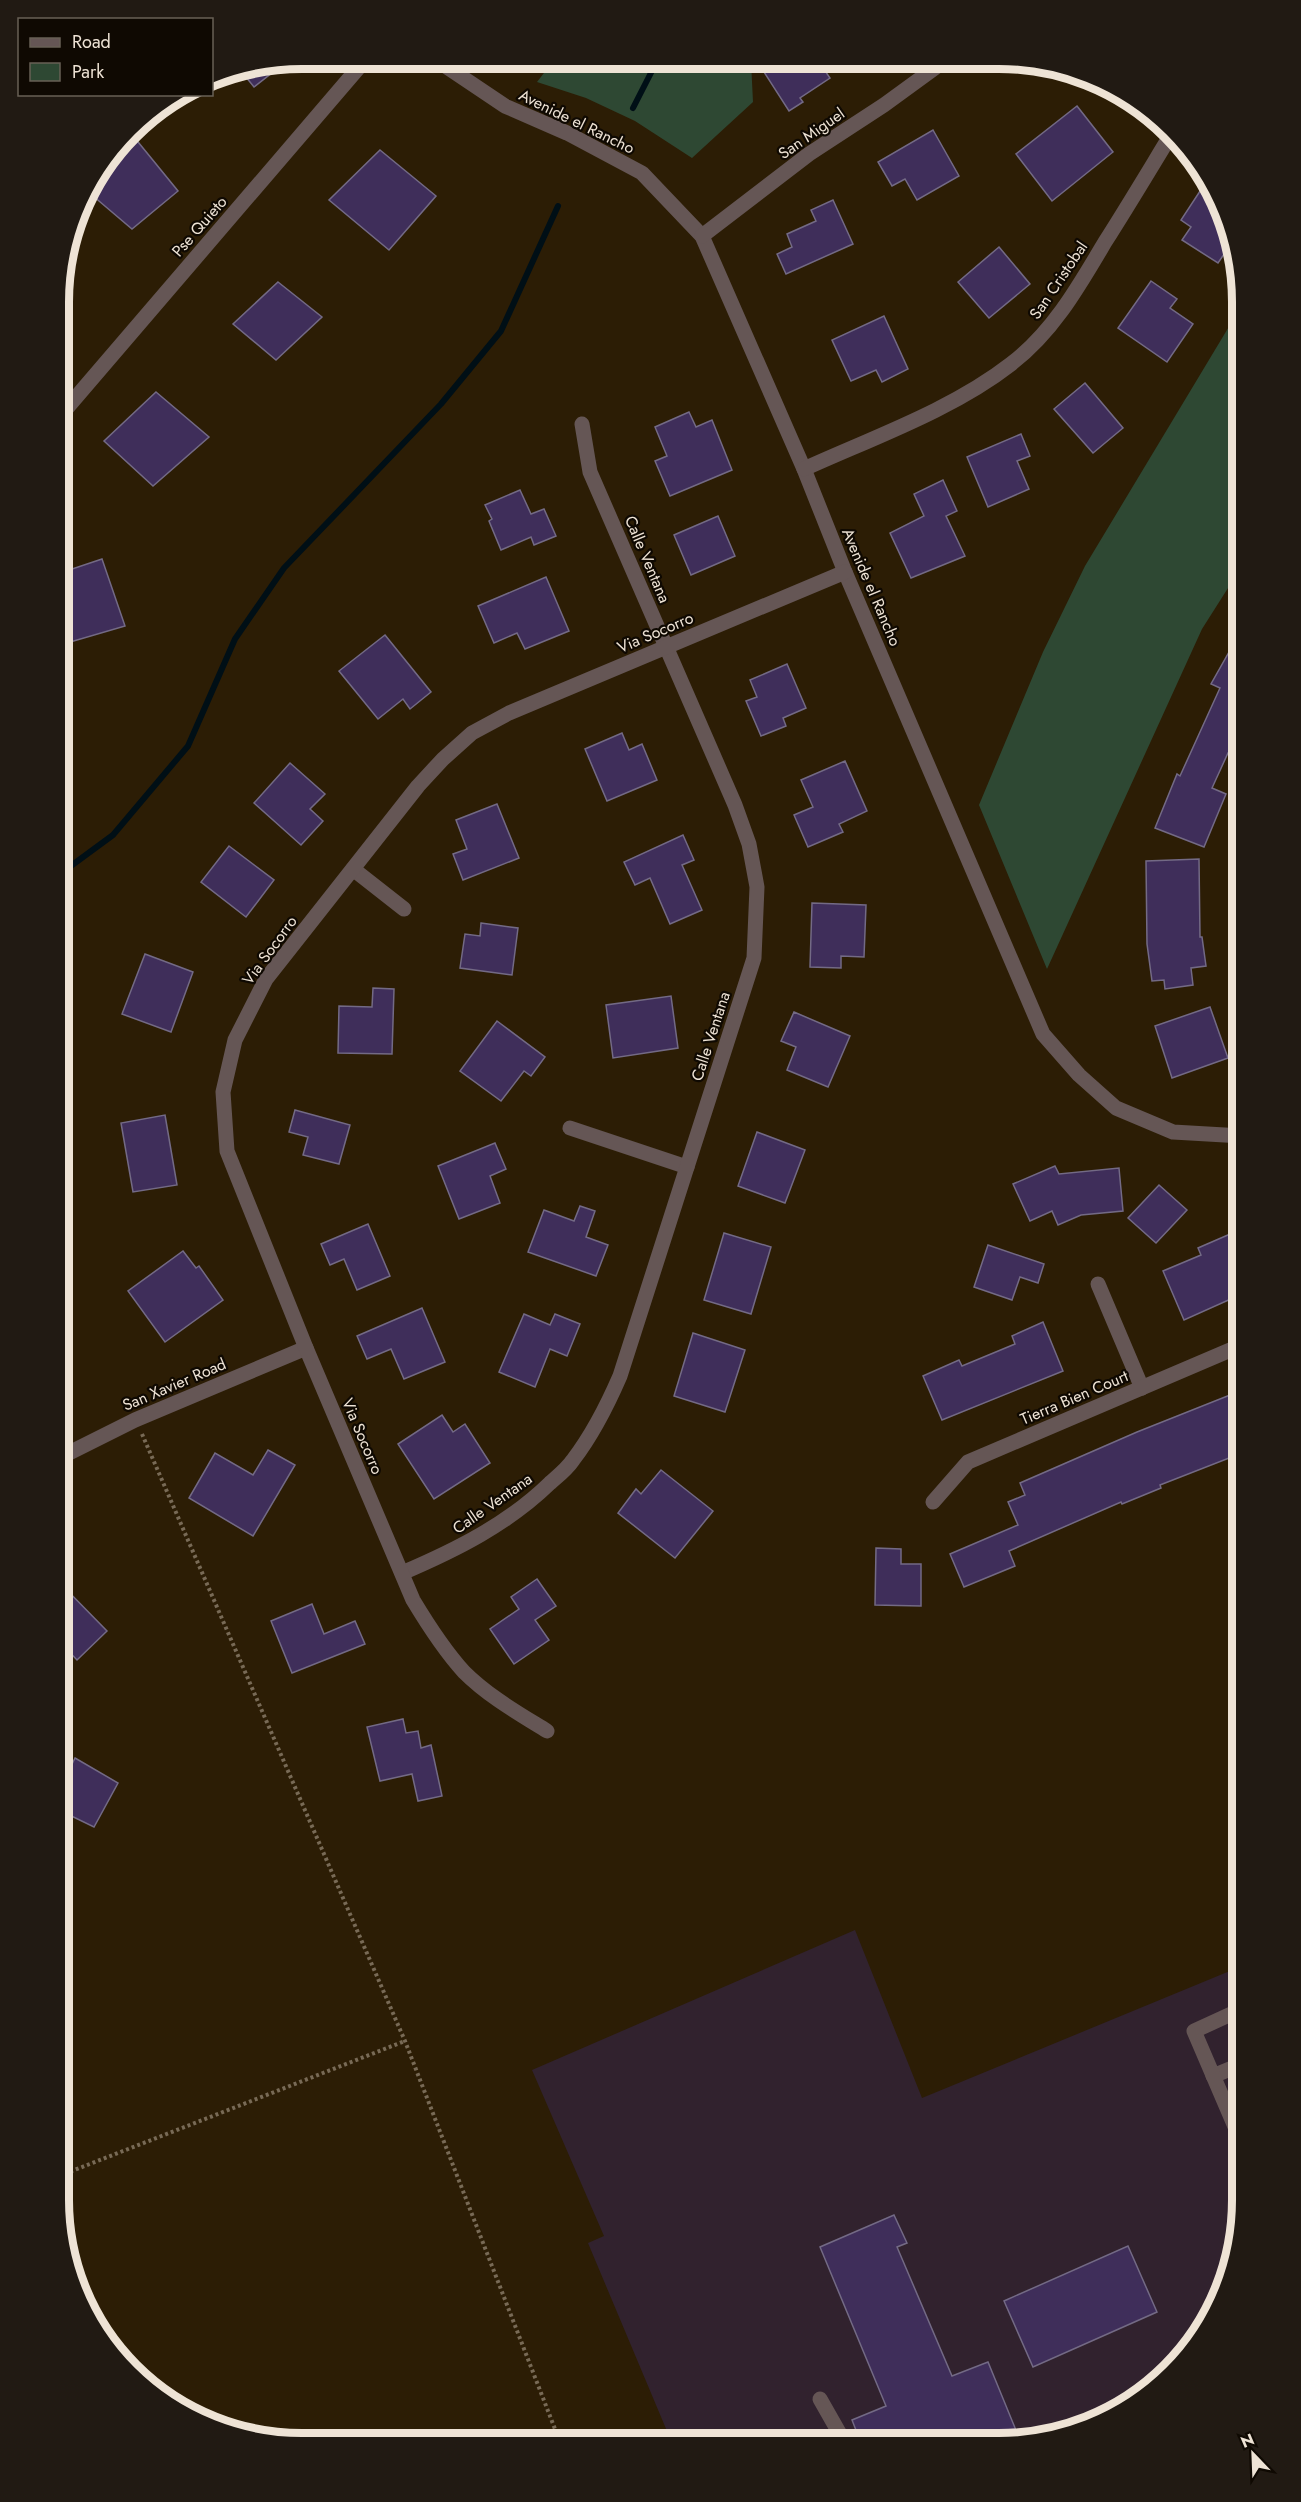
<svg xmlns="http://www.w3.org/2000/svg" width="1301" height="2502" font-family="Jost,sans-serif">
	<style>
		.industrial { fill: #31222e }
		.green { fill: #2e4833 }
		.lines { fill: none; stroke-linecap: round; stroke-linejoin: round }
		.stream { stroke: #000f16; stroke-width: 6 }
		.building { fill: #3f2e5a; stroke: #736a85; stroke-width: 1.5 }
		.path { stroke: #786a56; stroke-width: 4; stroke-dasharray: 3 3; stroke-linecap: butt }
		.minor { stroke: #655655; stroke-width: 15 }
		.labels { text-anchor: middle; stroke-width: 4.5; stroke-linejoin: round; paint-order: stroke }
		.street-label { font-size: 16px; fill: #eee3d5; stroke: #0f0902 }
		.rim { fill: none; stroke: #eee3d5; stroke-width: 8 }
	</style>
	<rect width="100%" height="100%" fill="#2c1d05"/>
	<polygon class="industrial" points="855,1930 922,2098 1242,1966 1242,2217 1224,2293 1192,2349 1135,2402 1077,2431 999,2443 672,2443 588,2243 604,2236 532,2070"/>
	<g class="green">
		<polygon points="554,60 751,61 753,102 692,158 635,121 586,98 537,82"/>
		<polygon points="1242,305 1242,566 1202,629 1047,969 979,805 1043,652 1085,566"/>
	</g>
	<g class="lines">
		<g class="stream">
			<polyline points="633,108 657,61"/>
			<polyline points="60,874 113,835 188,746 235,639 284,568 441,404 501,331 558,206"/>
		</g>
	</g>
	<g class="building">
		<polygon points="757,61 819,62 830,78 800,98 803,102 789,111"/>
		<polygon points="286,62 254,87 241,71 255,68"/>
		<polygon points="1077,106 1113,152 1052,201 1016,154"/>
		<polygon points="933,130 959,176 917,200 905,179 892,186 878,162"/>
		<polygon points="134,137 178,191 132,229 86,190 102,169"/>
		<polygon points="380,150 436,196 389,250 329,200"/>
		<polygon points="1204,185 1213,190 1230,224 1233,241 1218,263 1182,240 1191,227 1181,220"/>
		<polygon points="833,200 853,244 786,274 777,254 792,247 787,234 816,221 811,210"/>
		<polygon points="999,247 1030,284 989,318 958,282"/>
		<polygon points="1151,281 1177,299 1170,308 1193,324 1167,362 1118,328"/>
		<polygon points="278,282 322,317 276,360 233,324"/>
		<polygon points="884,316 908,369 882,382 876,370 851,381 832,340"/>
		<polygon points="1085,383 1123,428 1093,453 1054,409"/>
		<polygon points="156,392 209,437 153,486 104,441"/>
		<polygon points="689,412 696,427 712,420 732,470 670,496 655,461 667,456 655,427"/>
		<polygon points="1021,434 1030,456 1017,461 1029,489 988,507 967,457"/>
		<polygon points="943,480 957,511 946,516 965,556 911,578 890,533 924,516 914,494"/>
		<polygon points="520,490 531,514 544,509 556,536 534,545 531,537 501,550 489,521 492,519 485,505"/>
		<polygon points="718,516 735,556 691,575 674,535"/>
		<polygon points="102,559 125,626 60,645 60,573"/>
		<polygon points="546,577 569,631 525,649 517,633 494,643 478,606"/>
		<polygon points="1242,629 1242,759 1228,753 1212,788 1226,794 1204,847 1155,828 1177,774 1180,776 1220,688 1211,684"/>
		<polygon points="385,635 431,692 410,709 403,699 378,719 339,671"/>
		<polygon points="787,664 806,708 783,718 786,726 761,736 746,701 757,697 750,680"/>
		<polygon points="622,733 629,750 642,744 657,780 607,801 585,749"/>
		<polygon points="845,761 867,811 839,824 843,832 808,847 794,815 813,807 801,780"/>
		<polygon points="290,763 325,794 310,809 323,821 301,845 254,803"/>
		<polygon points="497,804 519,858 463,880 453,854 467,849 456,820"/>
		<polygon points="683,835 694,860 682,865 702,910 670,924 650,878 635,885 624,862"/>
		<polygon points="229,846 274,880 246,917 201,882"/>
		<polygon points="1199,859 1200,937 1202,937 1206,966 1191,968 1193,985 1165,989 1164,980 1152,981 1147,944 1146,861"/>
		<polygon points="812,903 866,905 864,957 841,956 841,968 810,967"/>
		<polygon points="481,923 518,928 512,975 460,968 465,934 480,936"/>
		<polygon points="145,954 193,972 171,1032 122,1014"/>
		<polygon points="373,988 394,989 392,1054 338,1053 339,1006 372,1007"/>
		<polygon points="671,996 678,1048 613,1058 606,1005"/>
		<polygon points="1210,1007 1228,1058 1172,1078 1155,1026"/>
		<polygon points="794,1012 850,1036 828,1087 787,1070 796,1047 781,1041"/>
		<polygon points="497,1021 545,1057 531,1076 524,1071 501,1101 460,1071"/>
		<polygon points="295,1110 350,1125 339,1164 303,1155 308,1137 289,1132"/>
		<polygon points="165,1115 177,1185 133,1192 121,1123"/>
		<polygon points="757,1132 805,1150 785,1203 738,1186"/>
		<polygon points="495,1143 506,1169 490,1176 500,1203 459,1219 438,1166"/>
		<polygon points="1055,1166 1059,1174 1119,1168 1123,1211 1081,1215 1058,1225 1052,1211 1030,1221 1013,1184"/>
		<polygon points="1159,1185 1187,1210 1156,1243 1128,1218"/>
		<polygon points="580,1206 595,1211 586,1237 608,1245 596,1276 528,1252 544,1210 574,1221"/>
		<polygon points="368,1224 390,1276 357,1290 344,1259 330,1265 321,1244"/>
		<polygon points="1237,1231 1242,1243 1242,1294 1184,1320 1163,1271 1201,1255 1198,1248"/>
		<polygon points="724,1233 771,1247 751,1314 704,1300"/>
		<polygon points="988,1245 1044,1264 1038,1283 1020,1277 1012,1300 974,1287"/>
		<polygon points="183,1251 196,1268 199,1266 223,1300 165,1342 128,1291"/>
		<polygon points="422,1308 445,1362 404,1379 391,1349 367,1359 357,1336"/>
		<polygon points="524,1314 550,1325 555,1314 580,1324 567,1356 550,1349 535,1387 499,1372"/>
		<polygon points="1043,1322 1063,1371 942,1420 923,1376 959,1360 962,1366 1015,1344 1012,1336"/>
		<polygon points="693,1333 745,1350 725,1412 674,1396"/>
		<polygon points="1230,1395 1242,1424 1242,1453 1160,1485 1161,1488 1122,1504 1121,1502 1009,1551 1015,1566 964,1587 950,1554 1018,1525 1008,1502 1025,1495 1020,1483 1137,1432"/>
		<polygon points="442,1415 453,1432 465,1424 490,1463 434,1499 398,1444"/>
		<polygon points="268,1450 295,1465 253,1536 189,1498 215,1453 253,1475"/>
		<polygon points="661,1470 713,1511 675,1558 618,1513 636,1489 641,1494"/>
		<polygon points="876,1548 901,1549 901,1564 921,1564 921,1606 875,1605"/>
		<polygon points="537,1579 556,1606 535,1620 549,1640 514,1664 490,1629 519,1609 511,1597"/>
		<polygon points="59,1582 107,1631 77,1660 59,1641"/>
		<polygon points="312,1604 324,1634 355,1621 365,1644 292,1673 271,1621"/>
		<polygon points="403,1719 406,1733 418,1731 421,1748 431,1745 442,1796 418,1801 412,1774 380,1781 367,1727"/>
		<polygon points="75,1758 118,1783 94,1827 59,1810 59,1791"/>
		<polygon points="894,2215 907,2243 897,2247 952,2376 988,2362 1020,2440 999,2444 861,2443 852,2420 886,2406 820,2247"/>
		<polygon points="1128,2246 1157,2312 1033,2367 1004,2301"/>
	</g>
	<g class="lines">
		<g class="path">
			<polyline points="142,1434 405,2041 560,2442"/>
			<polyline points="59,2176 405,2041"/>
		</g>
		<g class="minor">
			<polyline points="435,59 505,106 567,133 642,173 702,236 804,469 845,572 1043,1034 1079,1075 1116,1108 1173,1132 1242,1136"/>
			<polyline points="702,236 809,154 884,105 943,62"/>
			<polyline points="60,416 366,59"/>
			<path d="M804 469C872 438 952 410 1011 364 1053 332 1079 286 1105 242 1128 206 1150 169 1172 133"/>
			<polyline points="353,869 404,909"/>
			<polyline points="570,1128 687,1167"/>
			<polyline points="1098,1284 1142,1388"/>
			<polyline points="59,1458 135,1420 306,1348"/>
			<polyline points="933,1502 968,1462 1242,1345"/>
			<path d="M402 1573C456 1550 508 1524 550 1483 558 1476 567 1469 573 1460 593 1434 607 1406 620 1376L754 958 757 887 749 844 735 805 590 472 582 424"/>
			<path d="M547 1731C518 1713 488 1696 464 1672 444 1650 428 1625 413 1600L306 1348 227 1151 223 1092 235 1040 266 979 418 786 443 759 472 733 509 713 845 572"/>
			<polyline points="1213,2076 1242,2064"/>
			<polyline points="1242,2143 1194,2031 1242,2009"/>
			<polyline points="820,2399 845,2443"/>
		</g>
	</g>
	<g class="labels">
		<g class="street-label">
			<text transform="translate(577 121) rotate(26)" y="6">Avenide el Rancho</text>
			<text transform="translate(811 133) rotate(-35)" y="6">San Miguel</text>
			<text transform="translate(199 226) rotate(-49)" y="6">Pse Quieto</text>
			<text transform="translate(1058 280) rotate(-56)" y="6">San Cristobal</text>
			<text transform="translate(648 559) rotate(67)" y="6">Calle Ventana</text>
			<text transform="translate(872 587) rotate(67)" y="6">Avenide el Rancho</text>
			<text transform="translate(655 632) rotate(-23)" y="6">Via Socorro</text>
			<text transform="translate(269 950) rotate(-54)" y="6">Via Socorro</text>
			<text transform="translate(710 1036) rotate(-72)" y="6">Calle Ventana</text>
			<text transform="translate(174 1384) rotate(-23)" y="6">San Xavier Road</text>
			<text transform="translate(1074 1397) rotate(-23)" y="6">Tierra Bien Court</text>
			<text transform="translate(363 1436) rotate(67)" y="6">Via Socorro</text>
			<text transform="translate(492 1503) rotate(-35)" y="6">Calle Ventana</text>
		</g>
	</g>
	<path d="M0 0H1301V2502H0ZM302 69H999A233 233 0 0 1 1232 302V2200A233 233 0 0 1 999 2433H302A233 233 0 0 1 69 2200V302A233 233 0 0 1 302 69Z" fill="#211a13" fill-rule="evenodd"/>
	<path class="rim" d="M302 69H999A233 233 0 0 1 1232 302V2200A233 233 0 0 1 999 2433H302A233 233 0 0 1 69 2200V302A233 233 0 0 1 302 69Z"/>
	<rect x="18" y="18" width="195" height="78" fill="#0f0902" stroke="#686056" stroke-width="1.5"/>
	<rect x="30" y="38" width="30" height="9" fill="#655655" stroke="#686056" stroke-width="1.5"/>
	<text x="72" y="48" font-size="18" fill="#eee3d5">Road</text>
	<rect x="30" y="63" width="30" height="18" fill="#2e4833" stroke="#686056" stroke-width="1.5"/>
	<text x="72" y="78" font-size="18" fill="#eee3d5">Park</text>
	<g transform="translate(1253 2454) rotate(337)" stroke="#0f0902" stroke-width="4.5" paint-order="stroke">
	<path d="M0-4.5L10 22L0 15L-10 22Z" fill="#eee3d5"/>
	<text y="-9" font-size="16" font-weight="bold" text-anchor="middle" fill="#eee3d5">N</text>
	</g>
</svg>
